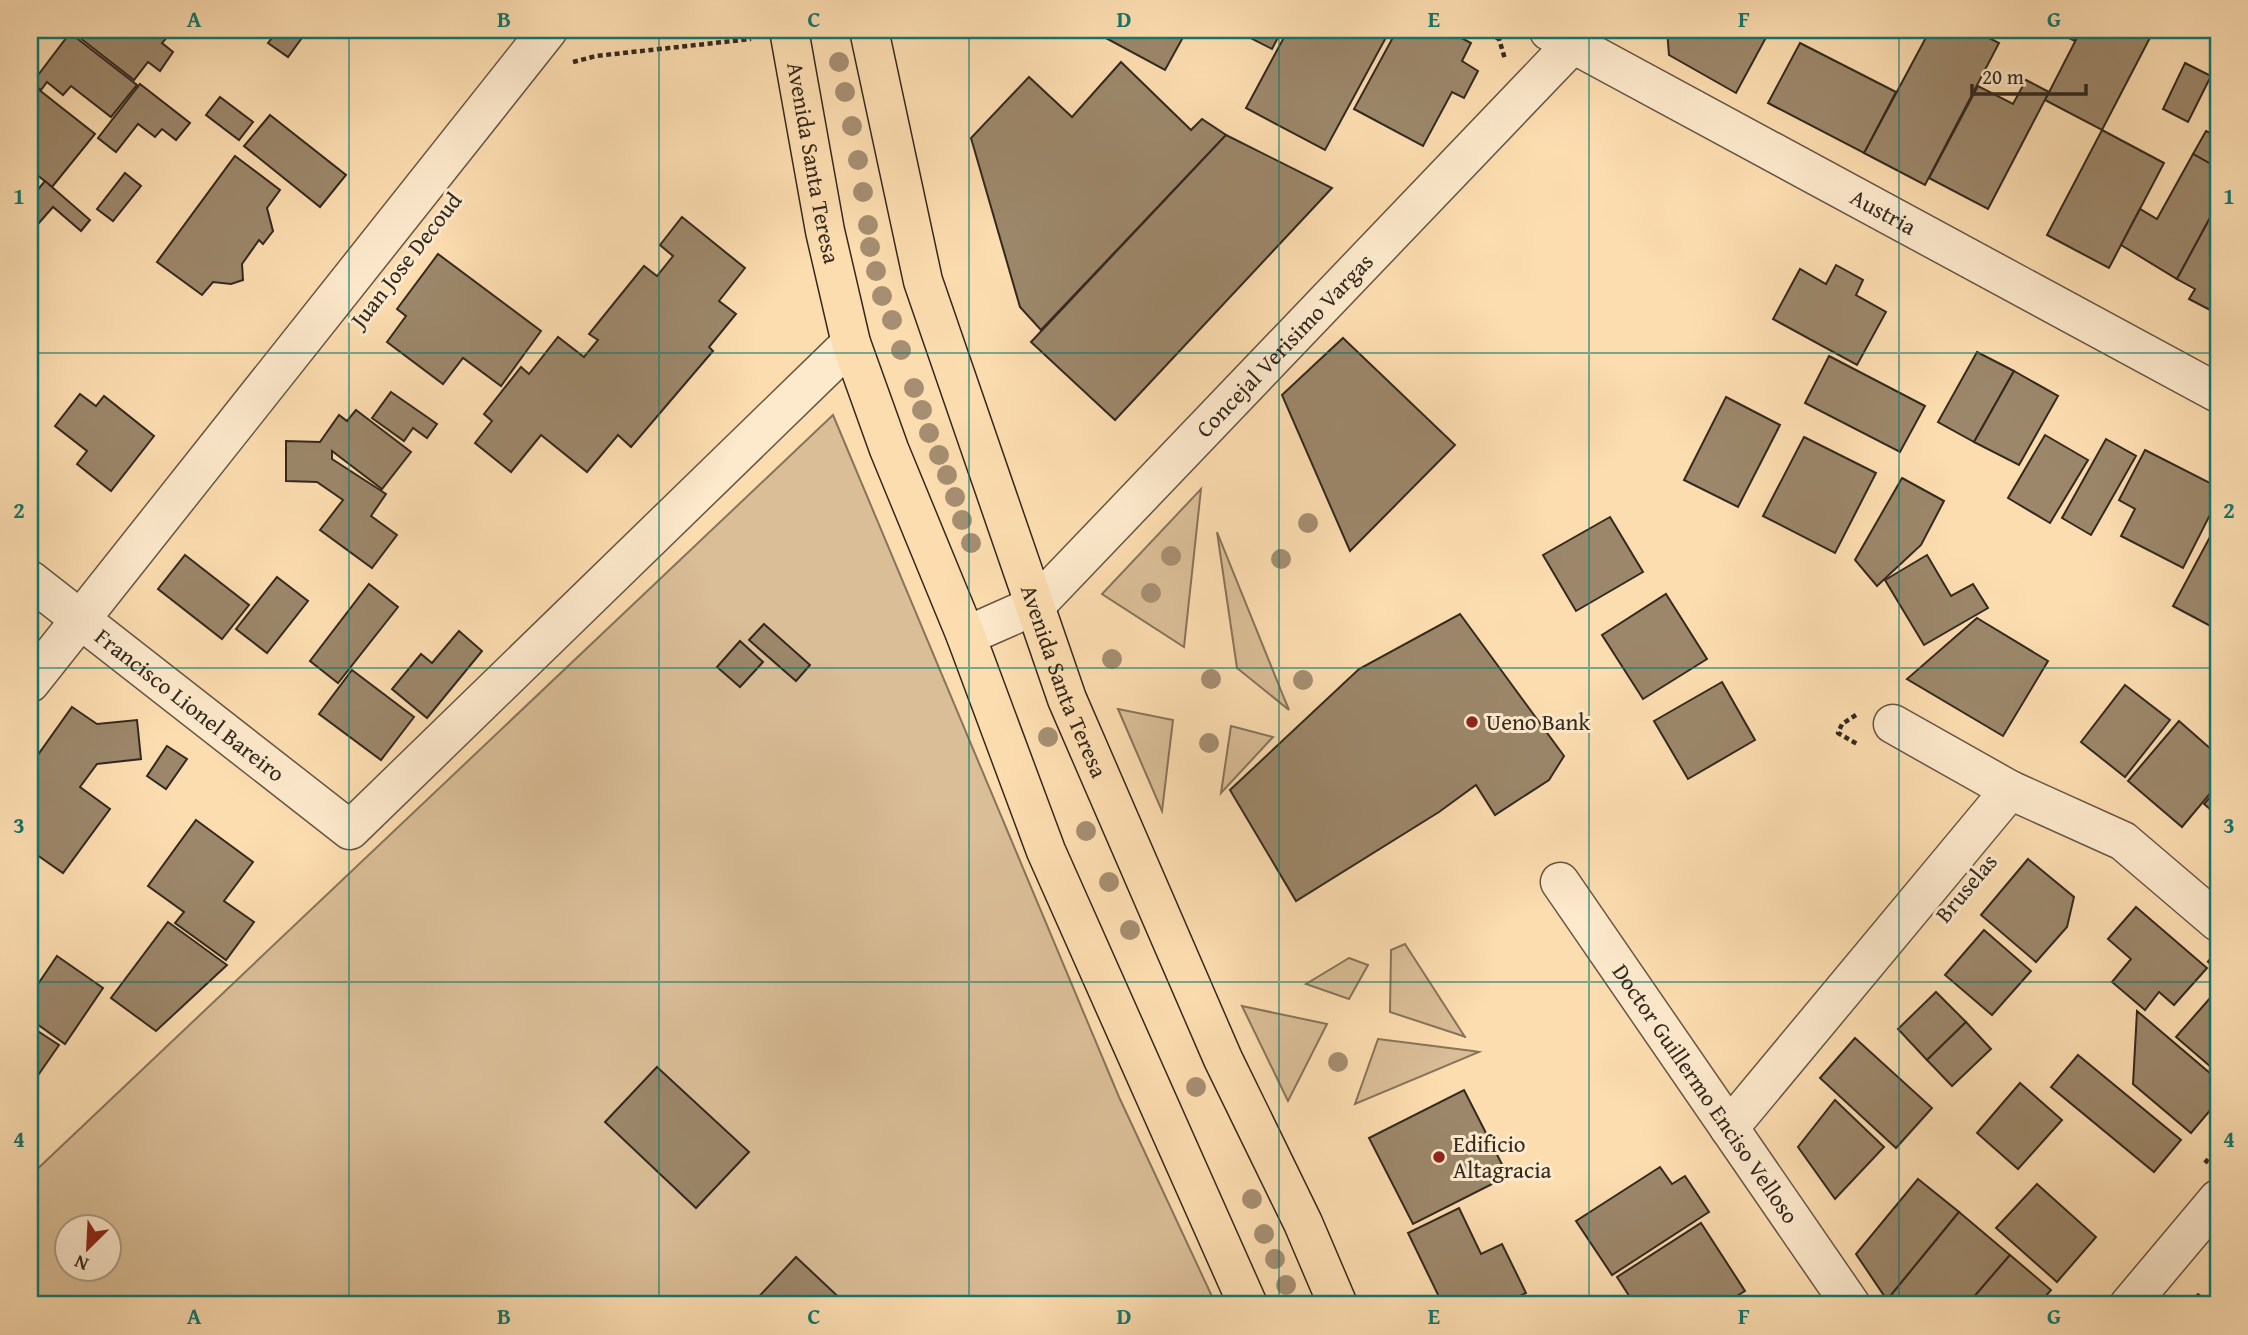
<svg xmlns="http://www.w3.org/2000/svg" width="2248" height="1335" font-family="'Gentium Book Plus',serif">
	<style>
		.green { fill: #dabe97; stroke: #86745b; stroke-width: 2; fill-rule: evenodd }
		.building { fill: #9c876a; stroke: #33291f; stroke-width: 2 }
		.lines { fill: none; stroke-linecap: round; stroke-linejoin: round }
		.minor-casing { stroke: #655643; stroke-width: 41 }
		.major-casing { stroke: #33291f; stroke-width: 41 }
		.path { stroke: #33291f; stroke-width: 4.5; stroke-dasharray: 5 3.5; stroke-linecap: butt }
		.minor { stroke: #fde9cc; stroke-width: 38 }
		.major { stroke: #fcddb0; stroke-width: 38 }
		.tree { fill: #a58e71 }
		.grid { fill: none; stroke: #0f766e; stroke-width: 2; stroke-opacity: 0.55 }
		.poi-dot { fill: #8f2418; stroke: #fde9cc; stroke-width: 2.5 }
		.labels { text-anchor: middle; stroke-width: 6; stroke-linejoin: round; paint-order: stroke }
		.street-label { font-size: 23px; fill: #33291f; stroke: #fde9cc }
		.poi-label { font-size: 23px; fill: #33291f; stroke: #fde9cc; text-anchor: start }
		.neatline { fill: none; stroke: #0f766e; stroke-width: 2.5 }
		.grid-label { font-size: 23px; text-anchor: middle; font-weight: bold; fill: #0f766e }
	</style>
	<rect width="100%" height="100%" fill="#fcddb0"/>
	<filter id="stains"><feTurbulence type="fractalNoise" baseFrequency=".00286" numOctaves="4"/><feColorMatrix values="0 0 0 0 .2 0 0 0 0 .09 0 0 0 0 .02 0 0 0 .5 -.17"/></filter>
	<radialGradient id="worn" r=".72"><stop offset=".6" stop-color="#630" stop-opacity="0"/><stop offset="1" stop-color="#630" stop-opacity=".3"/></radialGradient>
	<g class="green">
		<path d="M833 415 1119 1097 1216 1305H30V1176ZM66 1226H108V1268H66Z"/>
		<polygon points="1201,489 1184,647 1102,594"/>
		<polygon points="1217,532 1282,693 1289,710 1237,668"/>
		<polygon points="1118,709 1173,720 1162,811"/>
		<polygon points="1231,726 1273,737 1221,793"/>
		<polygon points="1405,944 1465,1037 1466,1037 1390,1012 1391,950"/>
		<polygon points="1349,958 1368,965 1349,999 1306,984"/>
		<polygon points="1242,1006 1327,1024 1288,1101"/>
		<polygon points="1378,1039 1473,1051 1479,1052 1355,1104"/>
	</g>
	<g class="building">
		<polygon points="79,30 173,30 162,43 173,52 160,71 148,62 134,80 75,34"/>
		<polygon points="278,30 297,30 304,35 288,57 268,43"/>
		<polygon points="1091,30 1187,30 1165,70"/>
		<polygon points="1235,30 1282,30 1272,49"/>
		<polygon points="1288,30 1390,30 1325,150 1246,108"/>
		<polygon points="1397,30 1446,30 1471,43 1462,61 1478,71 1464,98 1452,92 1423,146 1354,109"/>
		<polygon points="1667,30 1770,30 1736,93 1669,55"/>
		<polygon points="1930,30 1973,30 1999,43 1925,185 1864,153"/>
		<polygon points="2052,30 2081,30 2075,41"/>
		<polygon points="2081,30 2154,30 2102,130 2045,100"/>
		<polygon points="70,33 137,85 111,117 71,86 63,95 47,82 41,90 32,83"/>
		<polygon points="1800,43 1896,92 1864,153 1768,103"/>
		<polygon points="1121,62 1191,130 1202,119 1226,135 1041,330 1020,307 971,138 1029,77 1072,117"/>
		<polygon points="2185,63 2211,76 2188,122 2163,109"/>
		<polygon points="2026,80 2049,92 1988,209 1929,178 1978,86 2013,104"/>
		<polygon points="140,84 190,123 176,140 162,129 155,137 138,124 116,152 98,138"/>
		<polygon points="38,89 95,134 52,187 30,169 30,100"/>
		<polygon points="220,97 253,122 239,140 206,115"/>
		<polygon points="270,115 346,175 320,207 244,146"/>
		<polygon points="2102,130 2164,163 2109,268 2047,235"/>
		<polygon points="2206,131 2218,137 2218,168 2193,154"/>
		<polygon points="1226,135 1332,188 1115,420 1031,342"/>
		<polygon points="2193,154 2218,168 2218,203 2177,279 2121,245 2140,209 2157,219"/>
		<polygon points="235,156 280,190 267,208 273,231 263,244 259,240 242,264 243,280 231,284 213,282 202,295 157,262"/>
		<polygon points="125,173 141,186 113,221 97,209"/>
		<polygon points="45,181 90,220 81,231 53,207 30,233 30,199"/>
		<polygon points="2218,203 2218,314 2189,299 2195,289 2177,279"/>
		<polygon points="682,217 745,268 719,301 736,314 709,347 713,351 631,447 618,435 587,472 541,435 511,472 475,443 492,421 484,414 521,367 529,374 558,337 584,357 598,340 589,334 644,266 657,276 673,256 660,245"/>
		<polygon points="438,254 541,331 501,386 463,358 443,384 387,342 406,316 397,309"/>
		<polygon points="1836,265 1863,280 1856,295 1886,312 1857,365 1773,319 1800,269 1826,284"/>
		<polygon points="1343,338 1455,445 1350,551 1282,395"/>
		<polygon points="1977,352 2014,371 1974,442 1938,422"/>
		<polygon points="1829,356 1925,406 1900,452 1805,403"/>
		<polygon points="2014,371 2058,396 2019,465 1974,442"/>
		<polygon points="391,392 437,424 427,438 413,428 404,441 372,418"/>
		<polygon points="80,394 96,406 104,396 154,436 111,491 77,464 87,451 55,426"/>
		<polygon points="1726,397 1780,425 1738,507 1684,480"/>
		<polygon points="356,410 411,452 382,489 332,451 332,459 386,494 371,516 397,535 372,568 320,530 343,500 317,482 286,481 286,441 320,442 339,415 347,421"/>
		<polygon points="2045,435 2088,460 2050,523 2008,498"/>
		<polygon points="1804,437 1876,473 1835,553 1763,516"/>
		<polygon points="2106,439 2136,456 2091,535 2062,518"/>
		<polygon points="2145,450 2218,487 2218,499 2183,568 2121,536 2135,509 2119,500"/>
		<polygon points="1902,478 1944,501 1921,545 1877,586 1855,560"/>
		<polygon points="1610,517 1643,572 1576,611 1543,555"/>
		<polygon points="2218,522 2218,630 2173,606"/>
		<polygon points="185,555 249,605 222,639 158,589"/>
		<polygon points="1927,555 1951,596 1973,584 1988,608 1924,645 1885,580"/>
		<polygon points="277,577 308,601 267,653 236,629"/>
		<polygon points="369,584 398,607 338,683 310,661"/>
		<polygon points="1666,594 1707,659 1643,699 1602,635"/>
		<polygon points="1460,614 1564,756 1549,780 1495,815 1476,785 1439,812 1296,901 1230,790 1359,669"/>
		<polygon points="1977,618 2048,661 2003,736 1907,679"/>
		<polygon points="764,624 810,665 796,681 749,640"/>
		<polygon points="459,631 482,651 427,718 392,689 421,654 432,663"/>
		<polygon points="740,641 763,662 740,687 717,667"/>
		<polygon points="352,670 414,717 381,760 319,714"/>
		<polygon points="1722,682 1755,740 1688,779 1654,721"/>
		<polygon points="2125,685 2170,720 2125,777 2081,742"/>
		<polygon points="72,707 97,724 137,720 141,759 97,764 80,787 110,809 63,873 30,850 30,766"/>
		<polygon points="2179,721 2212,750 2218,743 2218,784 2182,827 2128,781"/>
		<polygon points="167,746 187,759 166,789 147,776"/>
		<polygon points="2218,788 2218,816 2204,804"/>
		<polygon points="196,820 253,862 224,901 254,922 226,960 175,923 184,912 148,886"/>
		<polygon points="2028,859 2074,897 2067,927 2036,962 1981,915"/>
		<polygon points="2136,907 2207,968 2174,1005 2159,992 2145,1010 2112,982 2131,959 2108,939"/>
		<polygon points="168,922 227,965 156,1031 111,998"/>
		<polygon points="1984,930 2031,971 1992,1015 1945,975"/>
		<polygon points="57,956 103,988 65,1044 30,1019 30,996"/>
		<polygon points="2218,989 2218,1073 2176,1037"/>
		<polygon points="1936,992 1966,1022 1927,1060 1898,1029"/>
		<polygon points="2137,1011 2218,1080 2218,1101 2191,1133 2133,1084"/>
		<polygon points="1966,1022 1991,1049 1952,1086 1927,1060"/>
		<polygon points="30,1026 59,1045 32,1084 30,1082"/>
		<polygon points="1855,1038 1932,1108 1896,1148 1820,1078"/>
		<polygon points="2078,1055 2181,1140 2154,1172 2051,1087"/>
		<polygon points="657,1067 749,1152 696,1208 605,1122"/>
		<polygon points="2020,1083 2062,1120 2018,1169 1977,1133"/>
		<polygon points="1464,1090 1508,1176 1413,1224 1369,1138"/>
		<polygon points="1835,1100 1884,1147 1835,1199 1798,1147"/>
		<polygon points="1660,1167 1672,1184 1685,1176 1709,1212 1612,1275 1576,1221"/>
		<polygon points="1918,1179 1959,1212 1887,1300 1856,1254"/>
		<polygon points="2037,1184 2096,1237 2057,1282 1996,1228"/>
		<polygon points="1459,1208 1481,1254 1502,1244 1526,1293 1502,1305 1443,1305 1408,1233"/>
		<polygon points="1959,1212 2010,1255 1967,1305 1891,1305 1887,1300"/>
		<polygon points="1701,1223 1745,1291 1722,1305 1635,1305 1617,1277"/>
		<polygon points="2010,1255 2051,1290 2038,1305 1967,1305"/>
		<polygon points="796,1257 847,1305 751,1305"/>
		<polygon points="2198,1294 2212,1305 2188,1305"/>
	</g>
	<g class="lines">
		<g class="minor-casing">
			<g id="minor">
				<path id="s1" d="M1549 31 2218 393"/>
				<path id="s2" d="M30 580 350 830 851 343"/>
				<path id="s3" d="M966 636 1036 605 1586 30"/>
				<polyline points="30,683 548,30"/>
				<polyline points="1893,724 2010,790 2123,841 2218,922"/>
				<path id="s4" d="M1560 882 1851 1305"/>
				<polyline points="1729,1128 2010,790"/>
				<polyline points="2129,1305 2218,1199"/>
			</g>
		</g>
		<g class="major-casing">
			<g id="major">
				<path id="s5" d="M789 30 825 231 851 343 889 449 966 636 1046 851 1248 1305"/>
				<path id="s6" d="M869 30 923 281 1067 699 1223 1059 1303 1223 1338 1305"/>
			</g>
		</g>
		<g class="path">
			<polyline points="1481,30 1499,39 1505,59"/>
			<polyline points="1499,39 1507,31"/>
			<polyline points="573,62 596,56 751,39"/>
			<polyline points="1856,715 1842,724 1838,733 1859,745"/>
			<polyline points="2208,960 2218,969"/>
			<polyline points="2205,1163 2218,1147"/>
			<polyline points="2084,1305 2091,1297"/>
		</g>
		<use href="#minor" class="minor"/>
		<use href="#major" class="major"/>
	</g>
	<g class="tree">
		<circle cx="839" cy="62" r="10"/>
		<circle cx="845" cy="92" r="10"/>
		<circle cx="852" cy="126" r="10"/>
		<circle cx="858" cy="160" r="10"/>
		<circle cx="863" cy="192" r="10"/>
		<circle cx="868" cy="225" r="10"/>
		<circle cx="870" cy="247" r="10"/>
		<circle cx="876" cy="271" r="10"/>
		<circle cx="882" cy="296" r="10"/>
		<circle cx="892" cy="320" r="10"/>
		<circle cx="901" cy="350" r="10"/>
		<circle cx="914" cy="388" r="10"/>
		<circle cx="922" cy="410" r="10"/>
		<circle cx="929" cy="433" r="10"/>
		<circle cx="939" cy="455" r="10"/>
		<circle cx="947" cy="475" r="10"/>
		<circle cx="955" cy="497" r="10"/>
		<circle cx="962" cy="520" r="10"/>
		<circle cx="1308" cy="523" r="10"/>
		<circle cx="971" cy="543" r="10"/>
		<circle cx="1171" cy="556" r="10"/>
		<circle cx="1281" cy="559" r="10"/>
		<circle cx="1151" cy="593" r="10"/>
		<circle cx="1112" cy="659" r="10"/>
		<circle cx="1211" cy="679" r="10"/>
		<circle cx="1303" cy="680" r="10"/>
		<circle cx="1048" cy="737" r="10"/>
		<circle cx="1209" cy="743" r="10"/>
		<circle cx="1086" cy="831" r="10"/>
		<circle cx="1109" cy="882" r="10"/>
		<circle cx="1130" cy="930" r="10"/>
		<circle cx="1338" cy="1062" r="10"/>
		<circle cx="1196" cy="1087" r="10"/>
		<circle cx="1252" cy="1199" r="10"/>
		<circle cx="1264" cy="1234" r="10"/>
		<circle cx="1275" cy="1259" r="10"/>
		<circle cx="1286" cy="1285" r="10"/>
	</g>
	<path class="grid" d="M349 30V1305M659 30V1305M969 30V1305M1279 30V1305M1589 30V1305M1899 30V1305M30 353H2218M30 668H2218M30 982H2218"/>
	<g class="poi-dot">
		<circle cx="1472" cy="722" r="7"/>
		<circle cx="1439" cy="1157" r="7"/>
	</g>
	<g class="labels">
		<g class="street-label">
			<text dy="8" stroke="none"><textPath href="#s5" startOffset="135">Avenida Santa Teresa</textPath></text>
			<text dy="8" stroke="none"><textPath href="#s1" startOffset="380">Austria</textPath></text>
			<text transform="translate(406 260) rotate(-52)" y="8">Juan Jose Decoud</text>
			<text dy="8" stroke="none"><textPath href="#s3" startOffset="436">Concejal Verisimo Vargas</textPath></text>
			<text dy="8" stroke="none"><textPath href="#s6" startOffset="681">Avenida Santa Teresa</textPath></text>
			<text dy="8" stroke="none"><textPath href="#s2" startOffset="203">Francisco Lionel Bareiro</textPath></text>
			<text transform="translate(1966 888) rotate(-50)" y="8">Bruselas</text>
			<text dy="8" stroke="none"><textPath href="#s4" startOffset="257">Doctor Guillermo Enciso Velloso</textPath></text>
		</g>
		<g class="poi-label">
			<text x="1486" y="730">Ueno Bank</text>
			<text x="1453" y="1152">Edificio<tspan x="1453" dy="26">Altagracia</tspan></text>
		</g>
	</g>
	<rect width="2248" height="1335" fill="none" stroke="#fcddb0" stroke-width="77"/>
	<g transform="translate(88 1248) rotate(204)"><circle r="33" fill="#fde9cc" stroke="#ac9c87" stroke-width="2"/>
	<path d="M0-5L12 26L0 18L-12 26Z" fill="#8f2418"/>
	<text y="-10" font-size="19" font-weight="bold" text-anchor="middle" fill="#33291f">N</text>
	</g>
	<path d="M1972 84v10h114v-10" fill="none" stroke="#33291f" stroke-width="3.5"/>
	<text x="1982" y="84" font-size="21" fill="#33291f" stroke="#fde9cc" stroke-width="5" paint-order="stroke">20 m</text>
	<rect x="38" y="38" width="2172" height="1258" class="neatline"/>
	<g class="grid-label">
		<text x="194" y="27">A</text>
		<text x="504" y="27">B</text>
		<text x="814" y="27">C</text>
		<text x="1124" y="27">D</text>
		<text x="1434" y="27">E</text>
		<text x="1744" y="27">F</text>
		<text x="2054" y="27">G</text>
		<text x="19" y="204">1</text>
		<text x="2229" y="204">1</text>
		<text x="19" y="518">2</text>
		<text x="2229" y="518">2</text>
		<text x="19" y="833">3</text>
		<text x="2229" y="833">3</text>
		<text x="19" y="1147">4</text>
		<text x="2229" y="1147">4</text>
		<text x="194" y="1324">A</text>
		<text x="504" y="1324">B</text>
		<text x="814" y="1324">C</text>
		<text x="1124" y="1324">D</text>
		<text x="1434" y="1324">E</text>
		<text x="1744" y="1324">F</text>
		<text x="2054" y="1324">G</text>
	</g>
	<rect width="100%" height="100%" filter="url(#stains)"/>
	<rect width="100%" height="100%" fill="url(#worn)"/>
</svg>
